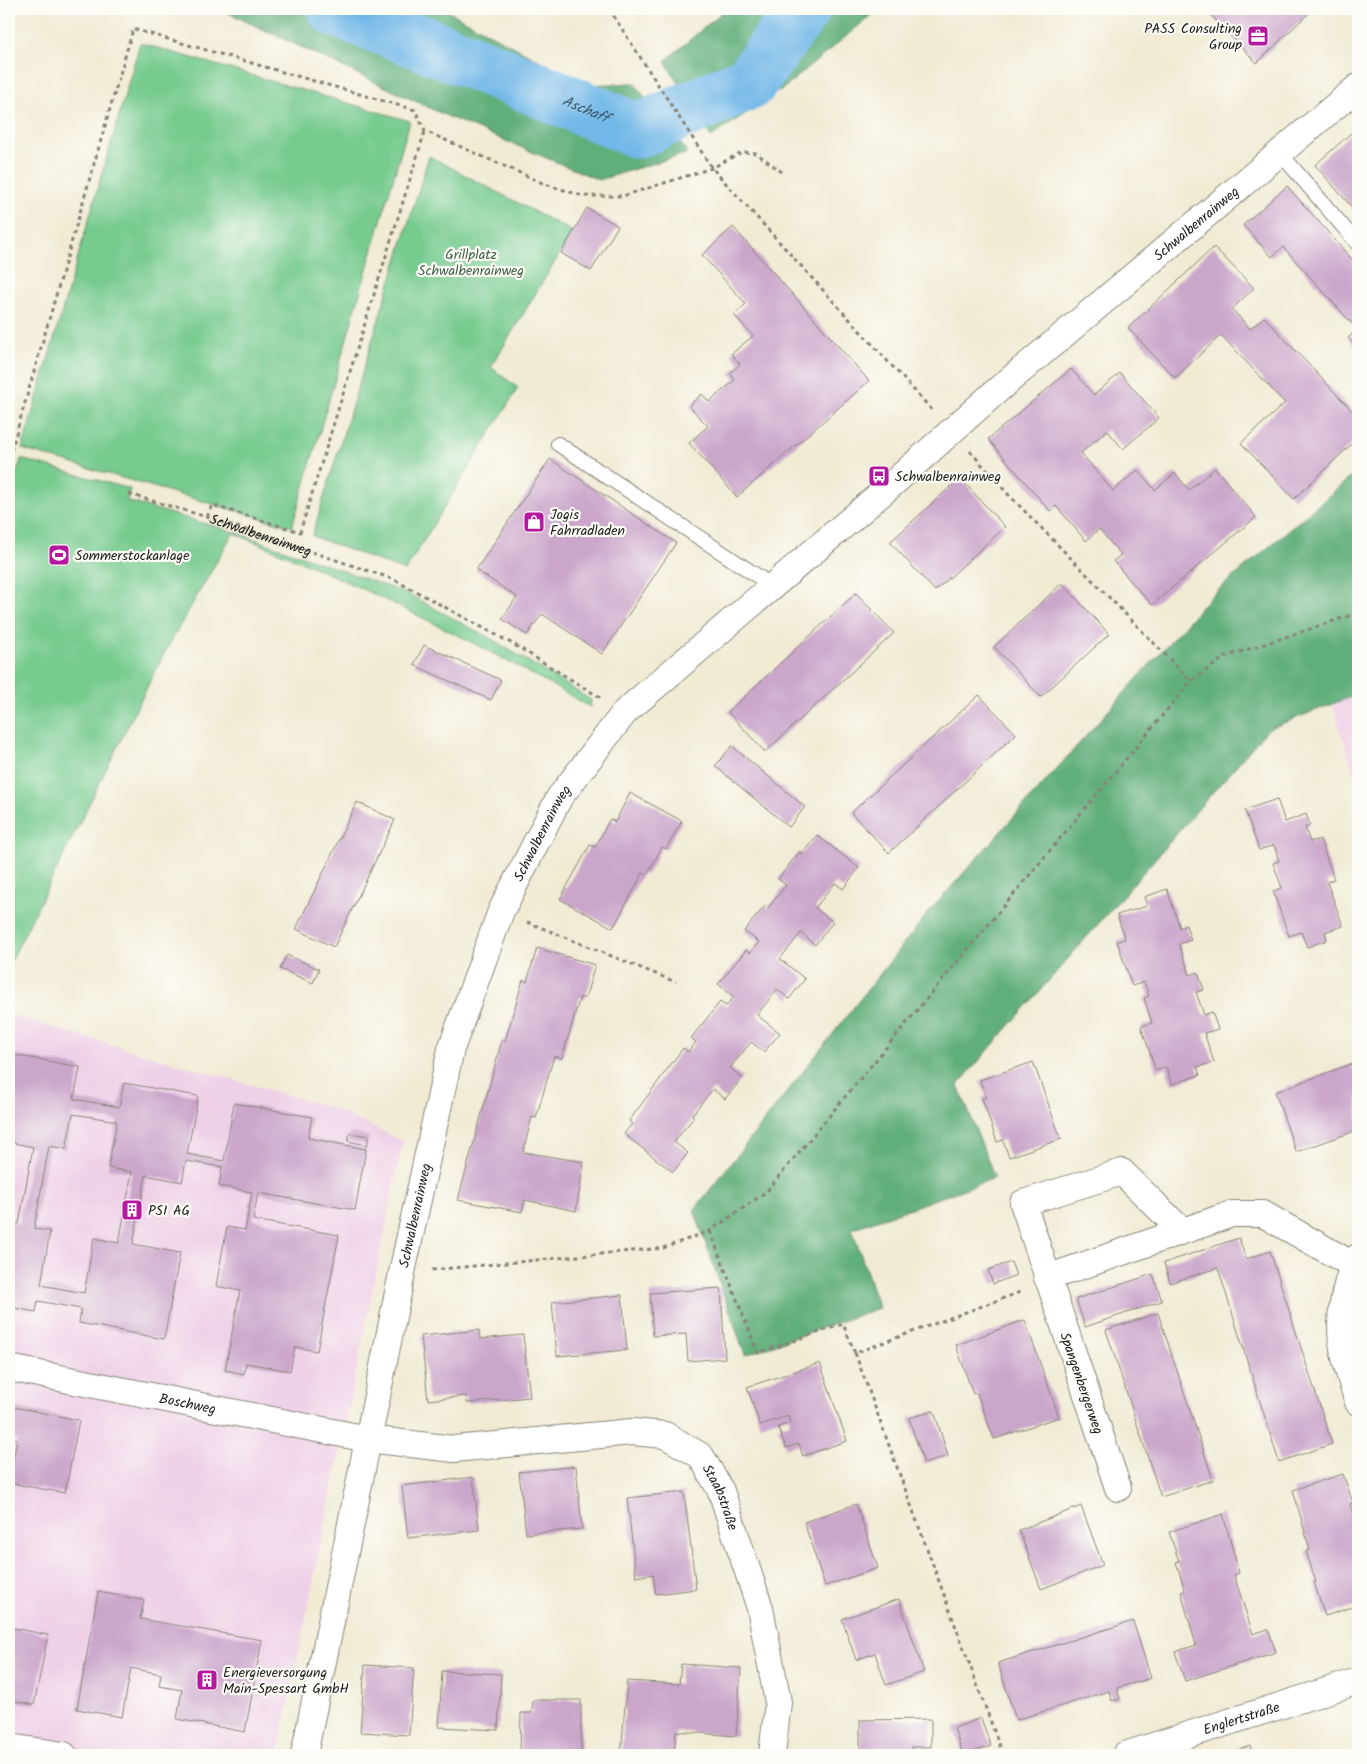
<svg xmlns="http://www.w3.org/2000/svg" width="1367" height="1764" font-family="Kalam,sans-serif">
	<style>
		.built { fill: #eed0e7 }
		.green { fill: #77cb8f; stroke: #4a7456 }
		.forest { fill: #61af7a; stroke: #3e664b }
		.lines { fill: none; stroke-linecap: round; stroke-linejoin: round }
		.river { stroke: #71b7e8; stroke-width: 55 }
		.building { fill: #caa6cb; fill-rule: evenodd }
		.service-casing { stroke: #868478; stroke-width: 16 }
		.minor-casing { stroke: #868478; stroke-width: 28 }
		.path { stroke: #868478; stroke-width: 3; stroke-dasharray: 4 4; stroke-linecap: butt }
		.service { stroke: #fff; stroke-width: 14 }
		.minor { stroke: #fff; stroke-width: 26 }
		.labels { text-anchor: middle; stroke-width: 4.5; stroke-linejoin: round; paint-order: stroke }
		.poi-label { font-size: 14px; fill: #1c1c1c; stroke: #fdfcf7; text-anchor: start }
		.street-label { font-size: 14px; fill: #1c1c1c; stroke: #fdfcf7 }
		.park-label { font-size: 14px; fill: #40624a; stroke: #fdfcf7 }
		.water-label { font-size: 15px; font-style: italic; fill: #3e5a6e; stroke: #fdfcf7 }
	</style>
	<rect width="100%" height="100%" fill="#fdfcf7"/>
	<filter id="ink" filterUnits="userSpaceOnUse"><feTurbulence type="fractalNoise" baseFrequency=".02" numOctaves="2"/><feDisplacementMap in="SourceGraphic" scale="10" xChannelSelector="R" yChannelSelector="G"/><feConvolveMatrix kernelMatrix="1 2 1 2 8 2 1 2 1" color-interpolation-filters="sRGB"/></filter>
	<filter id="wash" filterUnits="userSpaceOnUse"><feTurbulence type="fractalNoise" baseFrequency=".0096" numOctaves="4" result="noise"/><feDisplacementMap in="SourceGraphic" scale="20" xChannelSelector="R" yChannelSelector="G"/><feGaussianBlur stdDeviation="1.12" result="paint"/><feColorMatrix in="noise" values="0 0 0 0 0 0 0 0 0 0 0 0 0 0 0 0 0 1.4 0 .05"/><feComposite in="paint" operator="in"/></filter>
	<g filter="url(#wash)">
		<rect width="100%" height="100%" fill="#f1ebd4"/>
		<g class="built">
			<polygon points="1358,694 1358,787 1332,703"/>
			<polygon points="9,1015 332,1108 403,1141 278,1755 9,1755"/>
		</g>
		<g class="green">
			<polygon points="140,43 410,121 292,527 22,449"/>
			<polygon points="429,156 573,232 491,367 518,388 405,571 312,536"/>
			<path d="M21 459 130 489 127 501 238 533 408 594 495 641 591 700 590 707C476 641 356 583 233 533L162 657 9 965V499Z"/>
		</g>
		<g class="forest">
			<polygon points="220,9 444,9 585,85 634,83 688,153 599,180 451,118"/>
			<polygon points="726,9 879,9 785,87 711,137 665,61"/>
			<polygon points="1358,471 1358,694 1268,729 958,1085 995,1178 852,1229 879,1308 745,1355 694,1210 928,913 1210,597"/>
		</g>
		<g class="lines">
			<path class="river" id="s1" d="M335 9 482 66 638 131 750 82 803 9"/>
		</g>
		<g id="blocks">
			<g class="building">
				<polygon points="1205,9 1313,9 1257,63"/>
				<polygon points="1358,127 1358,214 1315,165"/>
				<polygon points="1287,186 1358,266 1358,349 1348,338 1357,329 1283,247 1272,257 1243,225"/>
				<polygon points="587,208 618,226 591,271 561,253"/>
				<polygon points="733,227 869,381 737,497 689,443 708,426 689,406 702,394 709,402 735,380 730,373 740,364 731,354 753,336 734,315 746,304 702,255"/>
				<polygon points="1214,247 1254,288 1232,309 1250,329 1264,317 1358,417 1358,438 1294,499 1241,443 1285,403 1221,335 1175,378 1128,328"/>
				<polygon points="1071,369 1094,395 1120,373 1159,418 1123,449 1107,430 1081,453 1113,491 1138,470 1155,490 1175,473 1189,490 1215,468 1256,517 1152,605 1113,561 1121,555 1099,529 1086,541 1056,506 1050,511 988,439"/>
				<polygon points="550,459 676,543 602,654 542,614 527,635 502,619 517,597 476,570"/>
				<polygon points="960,478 1005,527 935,591 890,542"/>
				<polygon points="1062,583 1109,634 1041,697 994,647"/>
				<polygon points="856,593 894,633 765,752 728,712"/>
				<polygon points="424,645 501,680 491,700 414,665"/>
				<polygon points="979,695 1016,734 889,853 851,813"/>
				<polygon points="732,746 805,807 789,827 715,766"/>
				<polygon points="630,793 682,821 666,849 662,847 647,875 643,873 613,928 560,899 590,845 595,847 610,819 615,822"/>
				<polygon points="1277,799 1285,822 1306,814 1310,825 1305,828 1310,842 1320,839 1334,879 1327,882 1343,926 1325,932 1327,940 1307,947 1301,932 1289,936 1273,891 1282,888 1273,863 1279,861 1274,845 1259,850 1245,810"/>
				<polygon points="357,802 395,820 334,947 296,929"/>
				<polygon points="817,835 859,868 843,889 835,883 815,908 833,922 815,945 801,933 780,959 805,979 789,999 777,989 757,1015 780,1033 764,1052 751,1042 730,1068 742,1078 725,1099 713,1089 692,1115 694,1117 674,1142 688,1153 673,1172 624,1134 632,1124 629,1121 683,1048 688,1052 696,1042 691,1038 720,1002 726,1006 734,997 718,984 746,950 750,953 759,942 744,931 765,906 768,908 786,885 778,879 799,852 802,854"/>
				<polygon points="1167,889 1180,928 1186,925 1191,940 1179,944 1190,975 1198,972 1204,990 1196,992 1204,1015 1212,1012 1218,1029 1204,1033 1214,1062 1197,1067 1200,1075 1172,1084 1166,1067 1156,1071 1141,1026 1152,1023 1144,998 1149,996 1144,982 1132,986 1117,941 1125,939 1117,915 1147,906 1144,897"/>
				<polygon points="537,948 595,965 585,999 580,997 562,1058 554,1056 536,1118 532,1117 523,1152 584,1162 576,1211 525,1200 522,1212 458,1200 502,1040 505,1041 523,980 527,982"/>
				<polygon points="287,955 319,969 313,983 280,969"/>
				<path d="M9 1054 80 1067 74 1099 119 1107 124 1083 198 1096 187 1154 224 1161 234 1103 312 1117 308 1138 366 1149 355 1210 258 1193 253 1220 339 1235 317 1351 295 1347 290 1371 246 1363 244 1374 225 1370 240 1291 216 1286 227 1227 245 1230 252 1192 219 1186 222 1167 186 1161 182 1182 146 1175 133 1244 180 1253 164 1339 79 1323 81 1309 38 1301 36 1312 9 1307V1222L19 1224 33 1147 9 1142ZM73 1114 117 1121 108 1168 132 1172 119 1243 94 1238 84 1293 41 1285 50 1231 34 1229 49 1146 66 1149Z"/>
				<polygon points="1033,1062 1061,1139 1009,1157 1003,1140 997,1142 982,1098 986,1097 980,1080"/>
				<polygon points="1351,1064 1353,1069 1358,1067 1358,1130 1296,1152 1275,1092"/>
				<polygon points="350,1133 369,1136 367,1145 348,1141"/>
				<polygon points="1239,1238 1246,1259 1270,1251 1332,1444 1279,1462 1218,1268 1170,1283 1164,1263"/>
				<polygon points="1011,1262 1016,1275 993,1284 988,1270"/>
				<polygon points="1153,1274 1162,1301 1085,1327 1076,1299"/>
				<polygon points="721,1288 725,1358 688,1361 686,1334 653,1336 650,1293"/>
				<polygon points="622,1295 627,1350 557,1356 552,1302"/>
				<polygon points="1158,1313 1213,1480 1161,1497 1106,1330"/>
				<polygon points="1025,1320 1059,1417 994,1439 977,1393 973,1394 956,1345"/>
				<polygon points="479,1330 480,1339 523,1335 530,1397 467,1403 466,1396 428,1400 421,1336"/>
				<polygon points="820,1363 847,1441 803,1456 799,1444 786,1448 778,1427 790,1423 788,1416 760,1425 747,1387"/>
				<polygon points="9,1406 79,1420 65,1493 9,1483 17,1439 9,1438"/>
				<polygon points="934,1411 948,1456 924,1464 909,1418"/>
				<polygon points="576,1466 582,1529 526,1534 519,1472"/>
				<polygon points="1343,1474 1353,1503 1350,1504 1358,1531 1358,1605 1325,1616 1314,1582 1316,1582 1306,1551 1310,1550 1293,1490"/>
				<polygon points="473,1477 479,1530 408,1538 402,1486"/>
				<polygon points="684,1492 696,1589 656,1594 653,1574 636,1577 627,1498"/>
				<polygon points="856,1504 878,1568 825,1586 804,1522"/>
				<polygon points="1081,1506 1103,1565 1041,1589 1019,1530"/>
				<polygon points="1223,1514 1239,1573 1234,1575 1253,1634 1268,1629 1276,1652 1185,1681 1175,1652 1196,1645 1181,1592 1185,1591 1176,1562 1179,1561 1169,1532"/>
				<polygon points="98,1592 144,1600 140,1619 262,1640 245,1732 177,1719 182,1690 159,1686 161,1674 131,1668 122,1717 77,1709"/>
				<polygon points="899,1599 924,1672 886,1685 875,1653 856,1660 842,1619"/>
				<polygon points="1133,1621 1151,1678 1117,1688 1120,1699 1112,1701 1109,1691 1016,1720 998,1663"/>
				<polygon points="9,1627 48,1635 34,1705 9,1700"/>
				<polygon points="681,1664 741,1668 736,1736 676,1731 674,1755 621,1755 627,1681 679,1684"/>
				<polygon points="365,1665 414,1668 409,1735 360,1732"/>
				<polygon points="442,1671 501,1674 498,1730 439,1727"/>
				<polygon points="533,1700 581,1700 581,1755 520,1755 521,1713 532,1713"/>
				<polygon points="981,1718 991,1746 963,1755 954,1728"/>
				<polygon points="931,1719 931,1747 911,1747 911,1755 860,1755 860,1720"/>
				<polygon points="1250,1746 1253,1755 1222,1755"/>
			</g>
		</g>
	</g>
	<g filter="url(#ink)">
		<use href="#blocks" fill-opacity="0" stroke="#868478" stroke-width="1"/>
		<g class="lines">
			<g class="service-casing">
				<g id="service">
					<polyline points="1281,154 1358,244"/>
					<polyline points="558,444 774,587"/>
				</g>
			</g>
			<g class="minor-casing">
				<g id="minor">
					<path d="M1358 1257C1352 1266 1350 1275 1347 1285 1334 1332 1344 1358 1358 1402"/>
					<polyline points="1047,1278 1232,1214 1263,1214 1353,1265"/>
					<path id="s3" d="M9 1368 368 1439 454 1449 632 1432 665 1435 701 1456 721 1491 760 1608 778 1702 772 1755"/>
					<polyline points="1118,1488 1023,1203 1122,1172 1181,1230"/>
					<polyline points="9,1747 64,1755"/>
					<path id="s4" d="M304 1755 403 1268 451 1049 501 911 559 798 625 712 890 486 993 394 1358 87"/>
					<path id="s5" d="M1125 1755 1358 1681"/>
				</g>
			</g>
			<g class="path">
				<polyline points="609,9 712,168 932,410"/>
				<polyline points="970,451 1006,492 1191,681 1225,657 1358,613"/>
				<polyline points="9,458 133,29 415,110 425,131 545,184 583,196 623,196 712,168 742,152 756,153 782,172"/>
				<path id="s2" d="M129 494 207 517 393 579 513 644 601 698"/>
				<polyline points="207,517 212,505 300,532 425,131"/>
				<polyline points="527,922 676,982"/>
				<polyline points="710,1231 758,1353 843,1324 855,1353 1023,1291"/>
				<polyline points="432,1270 663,1248 710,1231 766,1192 1191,681"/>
				<polyline points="855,1353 1003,1755"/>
			</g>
			<use href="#service" class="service"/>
			<use href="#minor" class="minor"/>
		</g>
	</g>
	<defs>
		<g id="office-square" transform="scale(1.125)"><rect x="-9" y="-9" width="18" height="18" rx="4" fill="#b5179e" stroke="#fdfcf7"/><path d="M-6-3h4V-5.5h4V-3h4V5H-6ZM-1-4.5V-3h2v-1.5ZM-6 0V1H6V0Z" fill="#fff"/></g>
		<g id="bus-square" transform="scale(1.125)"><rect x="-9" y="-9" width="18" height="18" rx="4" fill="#b5179e" stroke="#fdfcf7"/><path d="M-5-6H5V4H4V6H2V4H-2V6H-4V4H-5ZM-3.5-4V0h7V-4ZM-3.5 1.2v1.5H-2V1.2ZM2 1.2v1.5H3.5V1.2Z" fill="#fff"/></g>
		<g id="shop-square" transform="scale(1.125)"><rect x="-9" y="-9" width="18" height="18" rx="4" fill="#b5179e" stroke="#fdfcf7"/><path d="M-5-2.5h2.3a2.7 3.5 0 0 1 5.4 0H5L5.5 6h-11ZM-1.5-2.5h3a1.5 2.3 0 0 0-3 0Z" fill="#fff"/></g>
		<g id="stadium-square" transform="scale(1.125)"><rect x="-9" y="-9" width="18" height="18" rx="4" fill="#b5179e" stroke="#fdfcf7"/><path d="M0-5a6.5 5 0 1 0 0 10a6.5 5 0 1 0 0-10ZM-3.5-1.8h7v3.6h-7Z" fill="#fff"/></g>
		<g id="building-square" transform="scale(1.125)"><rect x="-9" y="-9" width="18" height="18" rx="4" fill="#b5179e" stroke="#fdfcf7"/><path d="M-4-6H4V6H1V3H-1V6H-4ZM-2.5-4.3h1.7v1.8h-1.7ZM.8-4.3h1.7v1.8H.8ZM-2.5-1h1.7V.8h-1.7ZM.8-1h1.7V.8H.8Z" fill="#fff"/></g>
	</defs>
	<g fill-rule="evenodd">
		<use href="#office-square" x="1258" y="36"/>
		<use href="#bus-square" x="879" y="476"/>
		<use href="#shop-square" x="534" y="522"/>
		<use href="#stadium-square" x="59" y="555"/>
		<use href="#building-square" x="132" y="1210"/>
		<use href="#building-square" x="207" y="1680"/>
	</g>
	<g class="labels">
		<g class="poi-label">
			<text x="1242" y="33" text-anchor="end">PASS Consulting<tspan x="1242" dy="16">Group</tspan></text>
			<text x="895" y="481">Schwalbenrainweg</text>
			<text x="550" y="519">Jogis<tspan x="550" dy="16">Fahrradladen</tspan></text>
			<text x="75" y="560">Sommerstockanlage</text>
			<text x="148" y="1215">PSI AG</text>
			<text x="223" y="1677">Energieversorgung<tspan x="223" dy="16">Main-Spessart GmbH</tspan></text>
		</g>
		<g class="street-label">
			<text dy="5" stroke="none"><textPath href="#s4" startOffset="1855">Schwalbenrainweg</textPath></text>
			<text dy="5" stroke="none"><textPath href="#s2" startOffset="138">Schwalbenrainweg</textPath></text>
			<text dy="5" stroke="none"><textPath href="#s4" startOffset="956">Schwalbenrainweg</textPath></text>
			<text dy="5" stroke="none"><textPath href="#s4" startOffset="551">Schwalbenrainweg</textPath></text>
			<text transform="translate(1082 1383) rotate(71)" y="5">Spangenbergerweg</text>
			<text dy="5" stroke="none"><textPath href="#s3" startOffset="182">Boschweg</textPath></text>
			<text dy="5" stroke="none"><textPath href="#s3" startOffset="752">Staabstraße</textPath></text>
			<text dy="5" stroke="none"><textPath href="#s5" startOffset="122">Englertstraße</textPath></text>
		</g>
		<g class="park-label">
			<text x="471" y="259">Grillplatz<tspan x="471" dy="16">Schwalbenrainweg</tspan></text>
		</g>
		<g class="water-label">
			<text dy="5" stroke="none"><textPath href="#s1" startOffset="270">Aschaff</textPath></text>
		</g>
	</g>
	<rect width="1367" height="1764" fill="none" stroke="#fdfcf7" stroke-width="30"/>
</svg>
